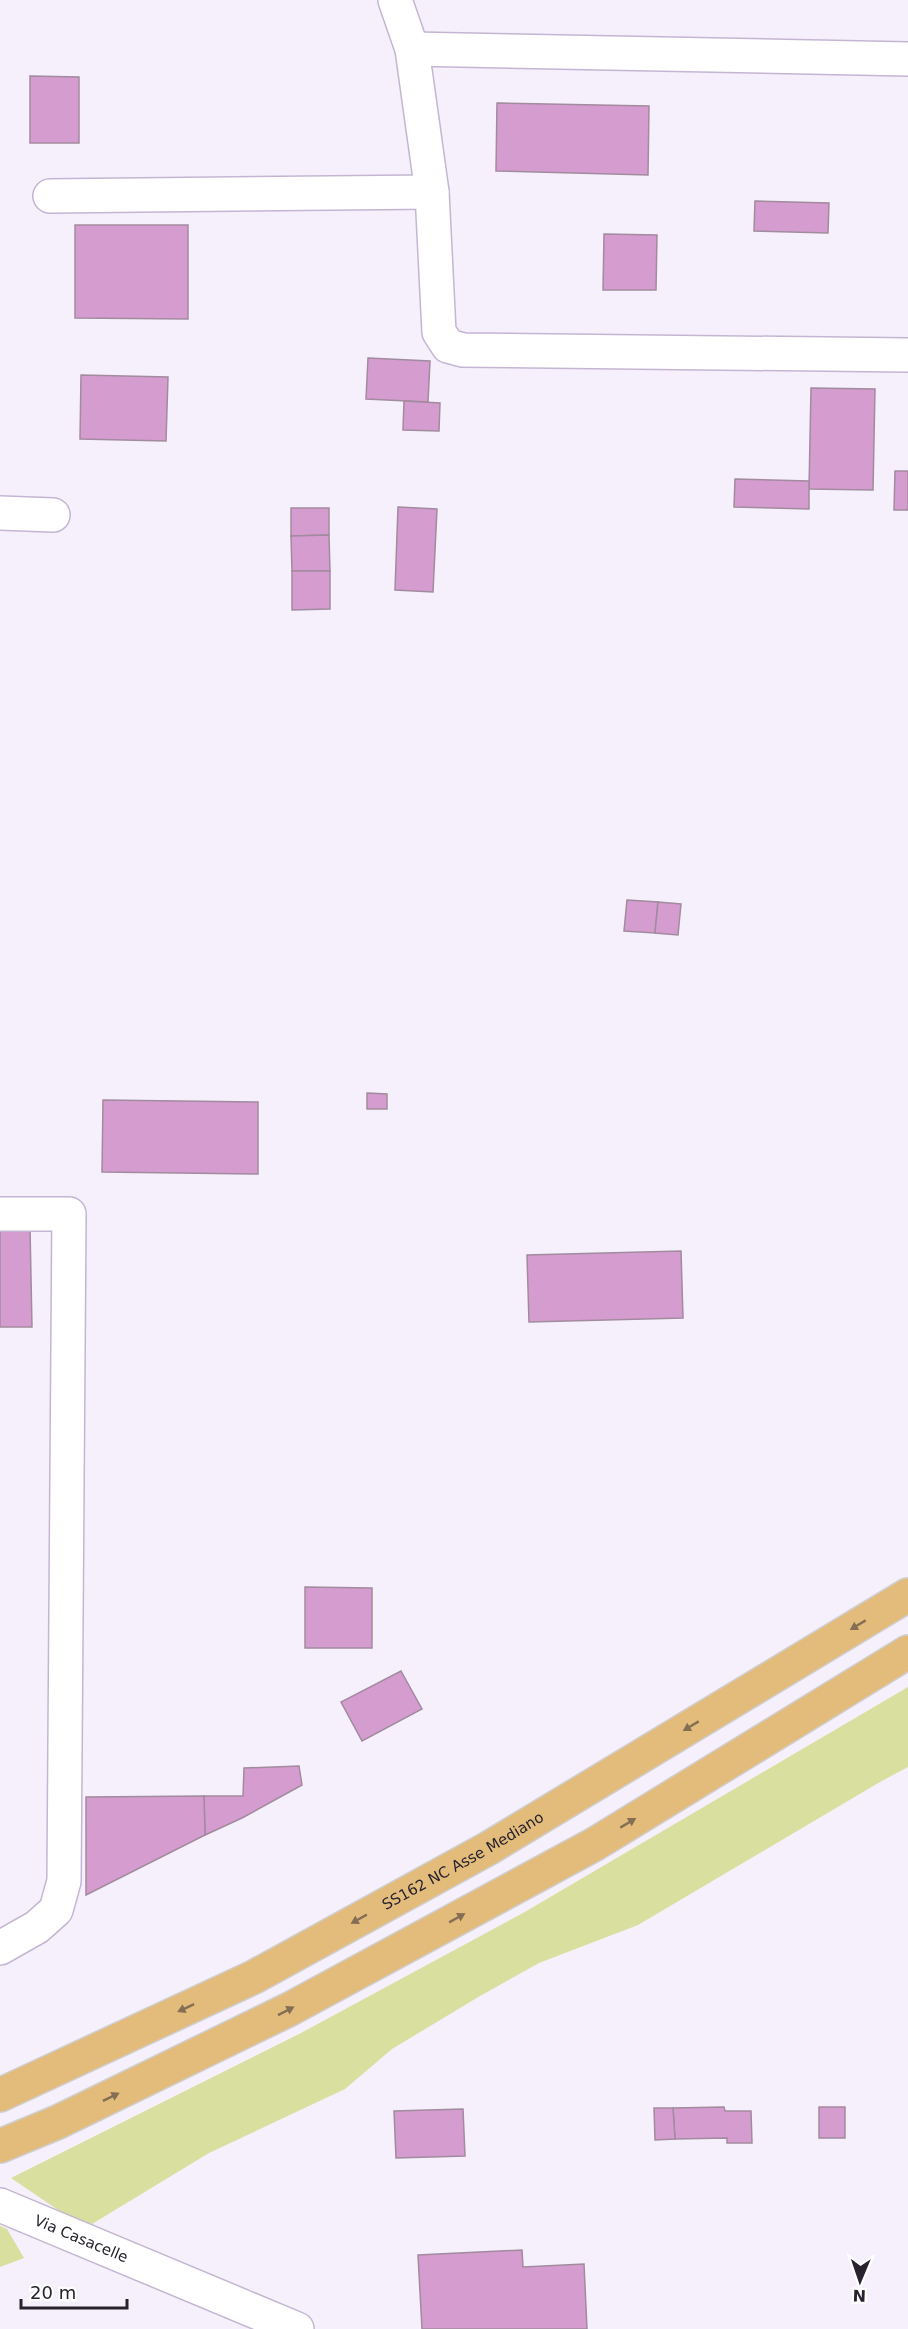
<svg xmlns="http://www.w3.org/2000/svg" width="908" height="2329" font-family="'DejaVu Sans',sans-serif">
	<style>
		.green { fill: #d9df9e }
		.building { fill: #d59dcf; stroke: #a28a9f; stroke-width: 1.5 }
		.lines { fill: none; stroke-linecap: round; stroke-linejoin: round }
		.minor-casing { stroke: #c4b6d2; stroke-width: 36 }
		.highway-casing { stroke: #cfced1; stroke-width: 36 }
		.minor { stroke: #fff; stroke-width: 33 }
		.highway { stroke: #e3bc7c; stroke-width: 33 }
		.oneway { fill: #856f54 }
		.labels { text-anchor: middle; stroke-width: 4.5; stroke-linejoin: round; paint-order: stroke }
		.street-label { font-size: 15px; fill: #27222d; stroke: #fff }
	</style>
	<rect width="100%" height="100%" fill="#f5f0fb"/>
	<g class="green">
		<polygon points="908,1687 908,1767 880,1782 638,1925 539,1963 480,1996 392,2049 345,2089 209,2153 92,2224 64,2214 11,2178 301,2033 523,1913"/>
		<polygon points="0,2226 7,2229 24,2258 0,2267"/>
	</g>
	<g class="building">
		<polygon points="30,76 79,77 79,143 30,143"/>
		<polygon points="497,103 649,106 648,175 496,171"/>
		<polygon points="755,201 829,203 828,233 754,231"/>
		<polygon points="75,225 188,225 188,319 75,318"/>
		<polygon points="604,234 657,235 656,290 603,290"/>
		<polygon points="368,358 430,361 428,402 366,399"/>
		<polygon points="81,375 168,377 166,441 80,439"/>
		<polygon points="811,388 875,389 873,490 809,489"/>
		<polygon points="404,401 440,403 439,431 403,430"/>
		<polygon points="895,471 908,471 908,510 894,510"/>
		<polygon points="735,479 809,481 809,509 734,507"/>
		<polygon points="398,507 437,509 433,592 395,590"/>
		<polygon points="291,508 329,508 329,535 291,536"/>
		<polygon points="329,535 330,571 292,571 291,536"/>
		<polygon points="292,571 330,571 330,609 292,610"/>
		<polygon points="627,900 658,902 655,933 624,931"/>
		<polygon points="658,902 681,904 678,935 655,933"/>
		<polygon points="367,1093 387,1094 387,1109 367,1109"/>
		<polygon points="103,1100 258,1102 258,1174 102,1172"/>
		<polygon points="30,1227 32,1327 0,1327 0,1228"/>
		<polygon points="681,1251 683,1318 529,1322 527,1255"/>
		<polygon points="305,1587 372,1588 372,1648 305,1648"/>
		<polygon points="401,1671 422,1709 362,1741 341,1702"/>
		<polygon points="299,1766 302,1785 242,1818 205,1835 204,1796 243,1796 244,1768"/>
		<polygon points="204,1796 205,1835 86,1895 86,1797"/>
		<polygon points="724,2107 725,2111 751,2111 752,2143 727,2143 727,2138 675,2139 673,2108"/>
		<rect x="819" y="2107" width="26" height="31"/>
		<polygon points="654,2108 673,2108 675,2139 655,2140"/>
		<polygon points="463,2109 465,2156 396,2158 394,2111"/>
		<polygon points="522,2250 523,2267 584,2264 587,2329 422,2329 418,2255"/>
	</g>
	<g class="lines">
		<g class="minor-casing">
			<g id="minor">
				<polyline points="395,0 412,49 432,192 439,332 448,346 463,350 908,355"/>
				<polyline points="412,49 908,59"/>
				<polyline points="50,196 432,192"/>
				<polyline points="0,513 53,515"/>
				<polyline points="0,1214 69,1214 64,1881 56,1910 37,1927 0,1948"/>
				<path id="s1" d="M0 2205 297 2329"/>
			</g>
		</g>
		<g class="highway-casing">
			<g id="highway">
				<path id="s2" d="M0 2095 254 1977 489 1848 908 1595"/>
				<polyline points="0,2146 58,2122 290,2009 595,1844 908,1652"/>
			</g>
		</g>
		<use href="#minor" class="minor"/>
		<use href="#highway" class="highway"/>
	</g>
	<defs><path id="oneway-solid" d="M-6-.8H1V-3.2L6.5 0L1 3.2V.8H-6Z" transform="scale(1.5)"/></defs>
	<g class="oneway">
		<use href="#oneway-solid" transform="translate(858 1625) rotate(149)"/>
		<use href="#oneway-solid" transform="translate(691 1726) rotate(149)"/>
		<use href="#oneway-solid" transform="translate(628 1823) rotate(-31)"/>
		<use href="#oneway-solid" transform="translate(457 1918) rotate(-29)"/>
		<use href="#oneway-solid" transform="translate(359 1919) rotate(151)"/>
		<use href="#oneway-solid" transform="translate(186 2008) rotate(155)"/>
		<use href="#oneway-solid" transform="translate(286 2011) rotate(-27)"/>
		<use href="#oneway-solid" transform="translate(111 2097) rotate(-26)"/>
	</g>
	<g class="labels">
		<g class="street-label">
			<text dy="5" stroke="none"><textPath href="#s2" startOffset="519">SS162 NC Asse Mediano</textPath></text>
			<text dy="5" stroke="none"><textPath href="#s1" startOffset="88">Via Casacelle</textPath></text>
		</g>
	</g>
	<g transform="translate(860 2281) rotate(182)" stroke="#ffffff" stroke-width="4.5" paint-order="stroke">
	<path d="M0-4.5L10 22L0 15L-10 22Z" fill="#27222d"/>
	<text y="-9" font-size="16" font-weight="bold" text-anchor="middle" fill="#27222d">N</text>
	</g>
	<path d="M21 2299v9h106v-9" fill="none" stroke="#27222d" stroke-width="3"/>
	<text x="30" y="2299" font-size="18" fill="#27222d" stroke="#ffffff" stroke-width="4.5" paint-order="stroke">20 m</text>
</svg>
